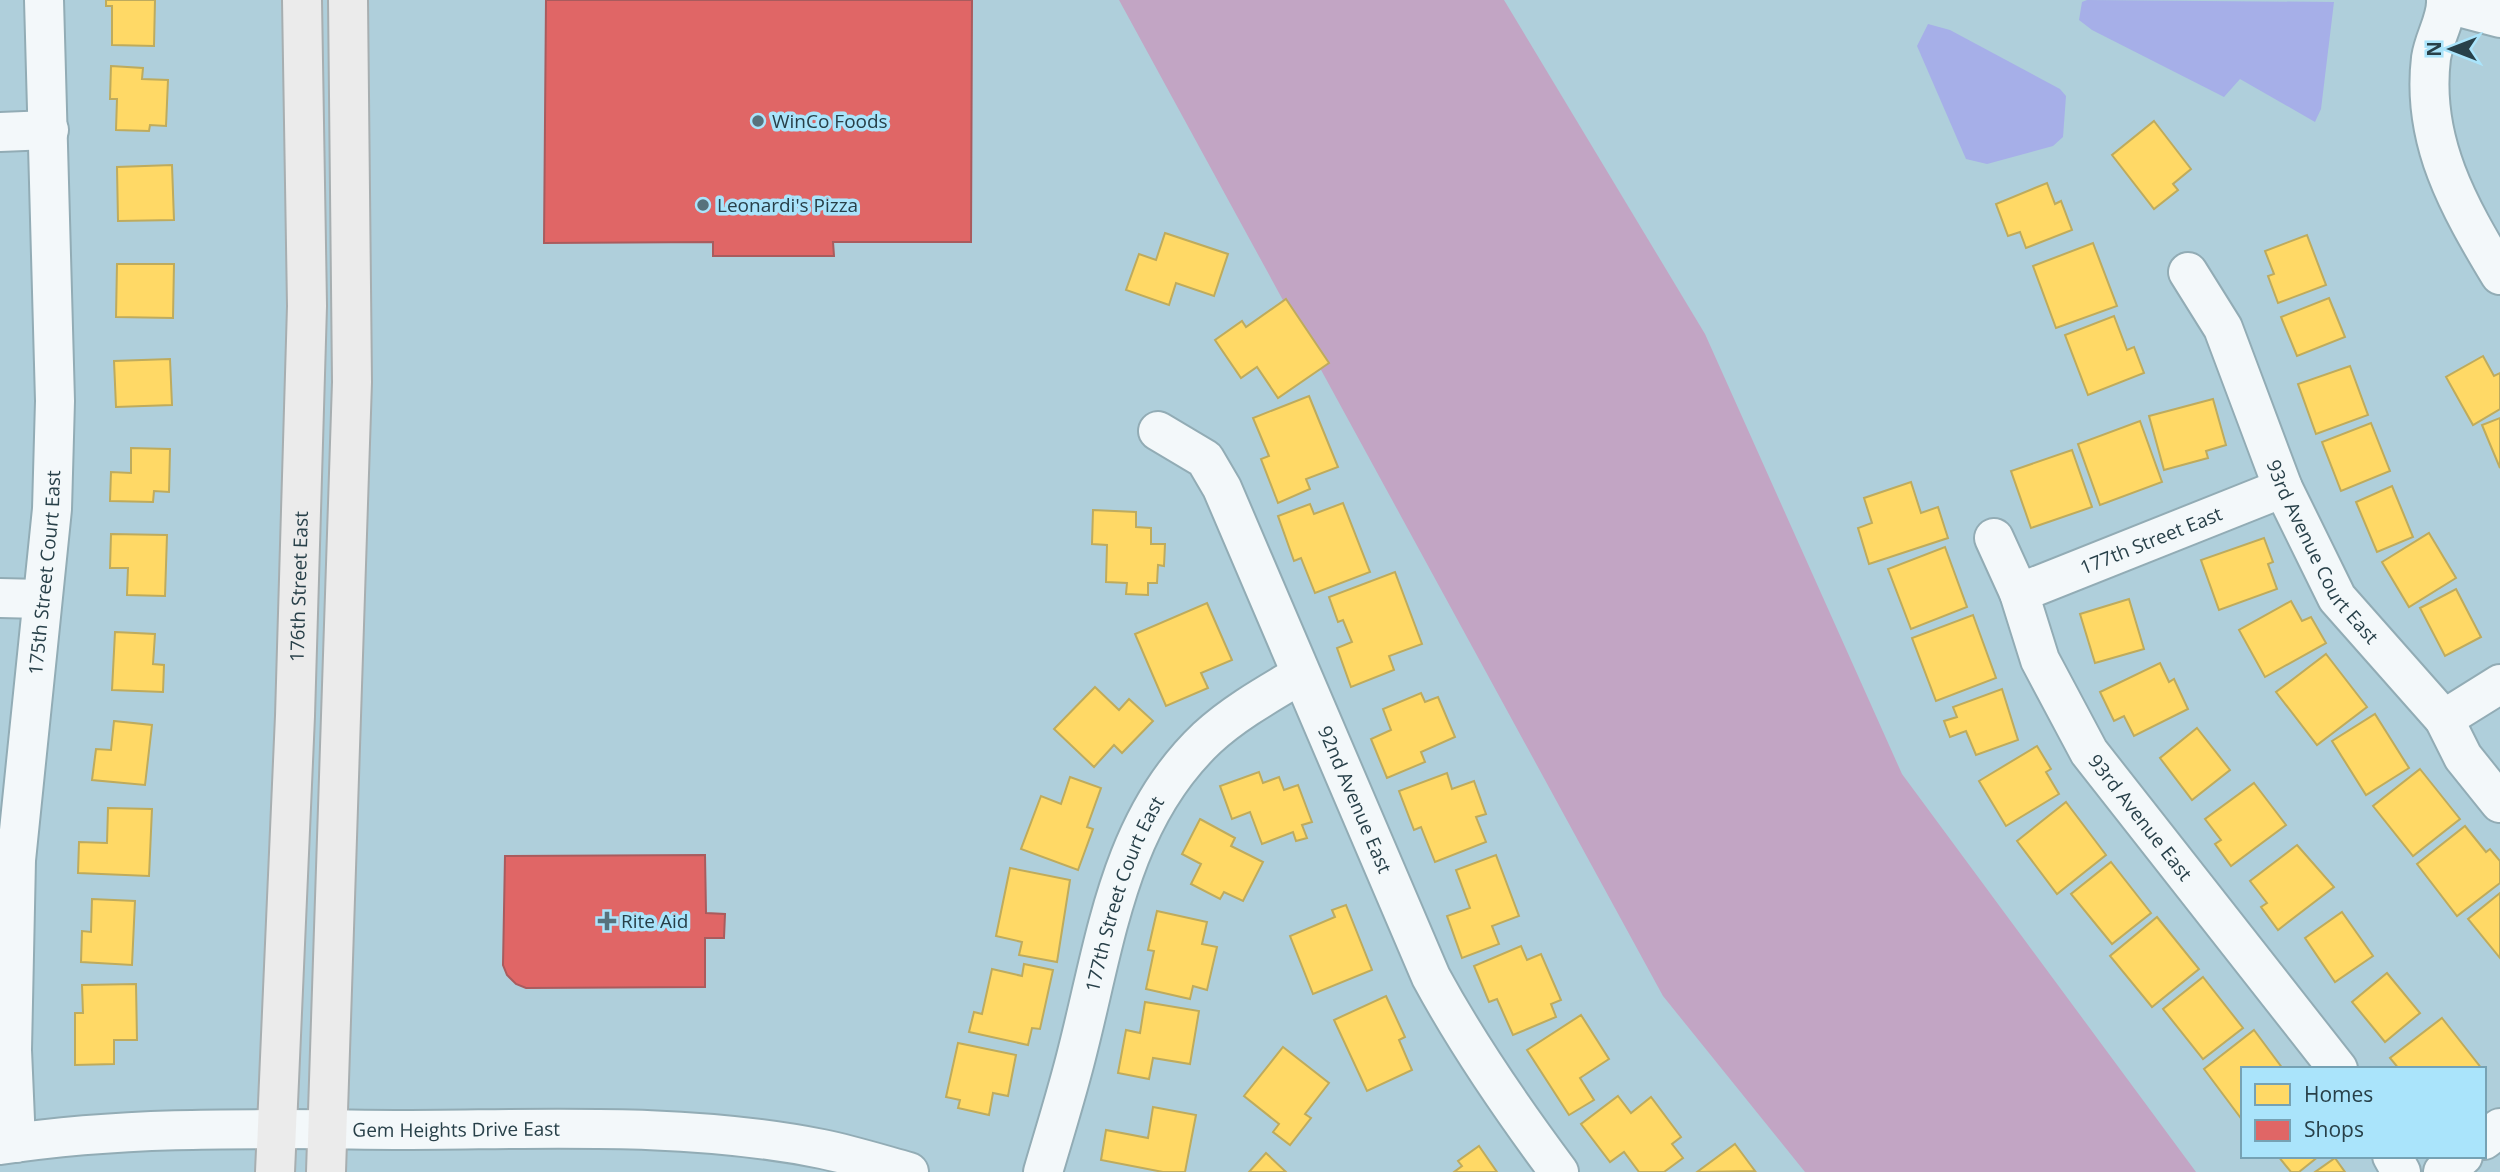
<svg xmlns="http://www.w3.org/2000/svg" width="2500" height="1172" font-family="'Open Sans',sans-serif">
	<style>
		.forest { fill: #c2a5c4 }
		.water { fill: #a6afe8 }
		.homes { fill: #ffd966; stroke: #beab5d; stroke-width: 2 }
		.shops { fill: #e06666; stroke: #a95b5d; stroke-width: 2 }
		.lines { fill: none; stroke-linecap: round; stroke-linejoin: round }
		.minor-casing { stroke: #92acb5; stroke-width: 42 }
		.major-casing { stroke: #a7aeb0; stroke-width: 42 }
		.minor { stroke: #f3f8fa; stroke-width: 38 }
		.major { stroke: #ebebeb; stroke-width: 38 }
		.poi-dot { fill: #57727c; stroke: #aae4fb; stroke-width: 2.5 }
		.labels { text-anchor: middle; stroke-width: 7; stroke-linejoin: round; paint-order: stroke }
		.poi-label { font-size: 19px; fill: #284049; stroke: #aae4fb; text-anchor: start }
		.street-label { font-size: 19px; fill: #284049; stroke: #aae4fb }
	</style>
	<rect width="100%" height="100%" fill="#afcfdb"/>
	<polygon class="forest" points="1119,0 1504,0 1705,334 1902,774 2196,1172 1805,1172 1663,996"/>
	<g class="water">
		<polygon points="2087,0 2334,2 2321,109 2315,122 2240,79 2224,97 2092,30 2079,20 2082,2"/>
		<polygon points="1928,24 1950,30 2060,89 2066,96 2063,137 2053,146 1987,164 1966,159 1917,46"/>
	</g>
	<g class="homes">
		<polygon points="106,0 155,0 154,46 112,45 112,6 106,6"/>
		<polygon points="111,66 143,68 142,79 168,80 166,126 150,125 149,131 116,130 117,99 110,99"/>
		<polygon points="2154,121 2191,169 2173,184 2178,190 2154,209 2112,155"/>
		<polygon points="172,165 174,220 118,221 117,167"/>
		<polygon points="2047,183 2055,204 2061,201 2072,230 2026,248 2020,232 2008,236 1996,204"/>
		<polygon points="1165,233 1228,254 1214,296 1176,283 1169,305 1126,290 1139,254 1156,260"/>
		<polygon points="2307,235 2326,285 2278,303 2268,276 2274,274 2265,251"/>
		<polygon points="2093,243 2117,306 2056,328 2033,266"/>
		<polygon points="117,264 174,264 173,318 116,317"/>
		<polygon points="2329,298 2345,337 2297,356 2281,317"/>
		<polygon points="1286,299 1329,363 1278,398 1257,367 1241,378 1215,340 1242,321 1246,327"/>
		<polygon points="2114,316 2127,350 2134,347 2144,373 2088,395 2065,335"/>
		<polygon points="2483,356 2494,376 2500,373 2500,409 2473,425 2446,377"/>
		<polygon points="170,359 172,405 116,407 114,361"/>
		<polygon points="2350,366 2368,415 2316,434 2298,384"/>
		<polygon points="1309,396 1338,467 1306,479 1310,489 1278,503 1261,459 1269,456 1253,418"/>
		<polygon points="2213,399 2226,445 2206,451 2208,458 2164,470 2149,416"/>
		<polygon points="2500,418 2500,468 2482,425"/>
		<polygon points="2140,421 2162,482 2100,505 2078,444"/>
		<polygon points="2371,423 2390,471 2341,491 2322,442"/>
		<polygon points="131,448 170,449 169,492 154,491 153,502 110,501 111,472 131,473"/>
		<polygon points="2072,450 2092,507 2031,528 2011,471"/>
		<polygon points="1911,482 1921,513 1938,507 1948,538 1869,564 1858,528 1872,523 1864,498"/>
		<polygon points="2392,486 2413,537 2377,552 2356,502"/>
		<polygon points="1343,503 1370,572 1315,593 1301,558 1294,561 1278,516 1310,504 1314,514"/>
		<polygon points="1093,510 1136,512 1136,527 1151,528 1151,544 1165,544 1164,566 1158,565 1157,583 1148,583 1148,595 1126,594 1127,583 1106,582 1107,545 1092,544"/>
		<polygon points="2429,533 2456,578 2409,607 2382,562"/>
		<polygon points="111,534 167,535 165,596 127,595 128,568 110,568"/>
		<polygon points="2264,538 2273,562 2268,564 2277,589 2219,610 2201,560"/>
		<polygon points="1945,547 1967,607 1911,629 1888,569"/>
		<polygon points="1395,572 1422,644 1389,656 1394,670 1351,687 1337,648 1352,642 1343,620 1338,622 1329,597"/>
		<polygon points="2456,589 2481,637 2445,656 2420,608"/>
		<polygon points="2129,599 2144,649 2095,663 2080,614"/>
		<polygon points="2291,601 2302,621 2311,617 2326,643 2265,677 2239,630"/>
		<polygon points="1207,603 1232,660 1201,673 1208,688 1166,706 1135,634"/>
		<polygon points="1973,615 1996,678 1936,701 1912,638"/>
		<polygon points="115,632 155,634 153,664 164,665 163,692 112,690"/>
		<polygon points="2326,654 2367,707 2317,745 2276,692"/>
		<polygon points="2160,663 2169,682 2174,679 2188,709 2134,736 2124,716 2114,721 2100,692"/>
		<polygon points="1095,687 1119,710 1129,699 1153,721 1122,753 1114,745 1094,767 1054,729"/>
		<polygon points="2002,689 2018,740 1976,755 1966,731 1950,737 1944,721 1957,717 1953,707"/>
		<polygon points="1421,693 1425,702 1438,697 1455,737 1421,752 1425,762 1387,778 1371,739 1391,730 1383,709"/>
		<polygon points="2375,714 2409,768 2366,795 2332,741"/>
		<polygon points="114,721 152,725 145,785 92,780 96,749 111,750"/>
		<polygon points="2197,728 2230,770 2192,800 2160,758"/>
		<polygon points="2037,746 2051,769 2046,772 2059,794 2006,826 1979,781"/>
		<polygon points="2420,769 2460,819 2413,856 2373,806"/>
		<polygon points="1259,772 1263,783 1279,777 1284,790 1298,785 1312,822 1302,825 1307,838 1296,841 1293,832 1262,844 1250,812 1232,819 1220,786"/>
		<polygon points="1447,773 1452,789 1474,781 1486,814 1476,817 1486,842 1435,862 1421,827 1414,830 1399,791"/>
		<polygon points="1070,777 1101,788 1087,827 1093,829 1078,870 1021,849 1041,796 1061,804"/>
		<polygon points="2254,783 2286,825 2231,866 2215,844 2221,840 2205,819"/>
		<polygon points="2066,802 2106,855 2057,894 2017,841"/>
		<polygon points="108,808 152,809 149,876 78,873 79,842 107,843"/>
		<polygon points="1200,819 1235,838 1231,846 1263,862 1243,901 1224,892 1220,899 1191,884 1201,864 1182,854"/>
		<polygon points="2465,826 2486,852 2490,849 2500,861 2500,883 2457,916 2417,864"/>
		<polygon points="2297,845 2334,887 2278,930 2261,907 2267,903 2250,881"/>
		<polygon points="1496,855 1519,916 1492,926 1499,944 1462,958 1447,916 1470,908 1456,870"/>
		<polygon points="2111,862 2151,913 2112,944 2071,894"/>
		<polygon points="1010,868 1070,880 1057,962 1019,955 1022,942 996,936"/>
		<polygon points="2500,893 2500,958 2468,919"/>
		<polygon points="92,899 135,901 132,965 81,962 82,931 91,932"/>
		<polygon points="1346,905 1372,970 1313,994 1290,936 1335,917 1332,910"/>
		<polygon points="1157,911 1207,922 1202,944 1217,947 1207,990 1193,986 1190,999 1146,989 1154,951 1148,950"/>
		<polygon points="2342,912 2373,956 2335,982 2305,938"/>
		<polygon points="2157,917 2199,969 2152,1007 2110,956"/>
		<polygon points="1521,946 1527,960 1541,954 1561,1000 1551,1004 1556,1017 1513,1035 1497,999 1489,1002 1474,966"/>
		<polygon points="1024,964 1053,970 1040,1029 1032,1028 1028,1045 969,1032 974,1012 982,1014 992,969 1022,976"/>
		<polygon points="2387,973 2420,1013 2385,1042 2352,1002"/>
		<polygon points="2203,977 2243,1028 2203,1059 2163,1009"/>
		<polygon points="136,984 137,1040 114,1040 114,1064 75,1065 75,1013 83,1013 82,985"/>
		<polygon points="1386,996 1405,1037 1399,1040 1412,1070 1367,1091 1334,1020"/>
		<polygon points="1145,1002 1199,1011 1190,1064 1153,1058 1149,1079 1118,1073 1126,1030 1140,1033"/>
		<polygon points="1581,1015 1609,1059 1580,1078 1594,1100 1569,1115 1527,1050"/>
		<polygon points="2442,1018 2482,1069 2399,1069 2390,1058"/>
		<polygon points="2254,1030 2283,1069 2243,1069 2243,1121 2204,1069"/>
		<polygon points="958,1043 1016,1055 1008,1096 993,1093 989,1115 958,1108 960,1100 946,1097"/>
		<polygon points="1283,1047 1329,1083 1305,1114 1311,1118 1290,1145 1273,1132 1279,1124 1244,1096"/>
		<polygon points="1618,1096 1631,1113 1651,1097 1681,1137 1672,1144 1683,1158 1664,1172 1639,1172 1624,1152 1610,1162 1581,1124"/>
		<polygon points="1153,1107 1196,1115 1185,1172 1163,1172 1101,1160 1106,1130 1148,1138"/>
		<polygon points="1735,1144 1755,1171 1697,1172"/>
		<polygon points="1479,1146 1497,1172 1454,1172 1462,1166 1458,1161"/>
		<polygon points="1266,1153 1286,1172 1249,1172"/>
		<polygon points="2278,1156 2319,1156 2299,1172 2291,1172"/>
		<polygon points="2335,1158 2345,1172 2315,1172"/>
	</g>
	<g class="shops">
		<polygon points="546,0 972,0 971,242 833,242 834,256 713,256 713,242 544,243"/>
		<polygon points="705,855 706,913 725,914 724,938 705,938 705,987 526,988 516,984 507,975 503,965 505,856"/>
	</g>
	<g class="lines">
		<g class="minor-casing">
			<g id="minor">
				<path d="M2446 0C2447 19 2434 38 2431 58 2421 141 2459 207 2500 275"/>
				<polyline points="2447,4 2500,18"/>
				<polyline points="0,132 49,130"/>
				<path id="s1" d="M2188 272 2223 328 2283 488 2337 598 2444 719 2463 757 2500 803"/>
				<path id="s2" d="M1158 431 1205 459 1222 488 1431 977C1469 1047 1512 1109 1559 1172"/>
				<path id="s3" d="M1994 538 2019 593 2040 660 2089 752 2338 1069"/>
				<path id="s4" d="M2019 593 2283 488"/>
				<polyline points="0,598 41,599"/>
				<polyline points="2444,719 2500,684"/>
				<polyline points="2484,1140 2500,1128"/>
				<path id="s5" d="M16 1143 12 1050 16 860 52 509 55 401 44 0"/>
				<path id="s6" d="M0 1145C131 1125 263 1129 395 1130 537 1130 682 1121 822 1149 851 1155 880 1164 909 1172"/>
				<polyline points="2392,1156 2401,1172"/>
				<path id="s7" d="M1043 1172C1055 1131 1068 1090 1078 1049 1106 939 1120 820 1207 738 1234 713 1268 694 1300 675"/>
				<polyline points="2443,1172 2463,1156"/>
			</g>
		</g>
		<g class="major-casing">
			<g id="major">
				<path id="s8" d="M275 1172 295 716 307 306 302 0"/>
				<polyline points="326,1172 352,382 348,0"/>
			</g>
		</g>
		<use href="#minor" class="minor"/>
		<use href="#major" class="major"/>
	</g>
	<g class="poi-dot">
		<circle cx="758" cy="121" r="7"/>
		<circle cx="703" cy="205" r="7"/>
		<path d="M603.5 910.5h7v7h7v7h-7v7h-7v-7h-7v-7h7z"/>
	</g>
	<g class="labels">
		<g class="poi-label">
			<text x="772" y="128">WinCo Foods</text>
			<text x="717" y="212">Leonardi's Pizza</text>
			<text x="621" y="928">Rite Aid</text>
		</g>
		<g class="street-label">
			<text dy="7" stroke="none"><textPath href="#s4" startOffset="142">177th Street East</textPath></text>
			<text dy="7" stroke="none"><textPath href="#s1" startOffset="312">93rd Avenue Court East</textPath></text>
			<text dy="7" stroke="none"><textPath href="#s5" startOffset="572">175th Street Court East</textPath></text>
			<text dy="7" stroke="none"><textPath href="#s8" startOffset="586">176th Street East</textPath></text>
			<text dy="7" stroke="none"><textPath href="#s2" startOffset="427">92nd Avenue East</textPath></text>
			<text dy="7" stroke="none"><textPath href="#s3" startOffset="318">93rd Avenue East</textPath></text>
			<text dy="7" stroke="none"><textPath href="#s7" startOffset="290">177th Street Court East</textPath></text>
			<text dy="7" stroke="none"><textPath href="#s6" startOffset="457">Gem Heights Drive East</textPath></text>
		</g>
	</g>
	<rect x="2241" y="1067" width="245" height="91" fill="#aae4fb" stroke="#76a2b4" stroke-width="2"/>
	<rect x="2255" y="1084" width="35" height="21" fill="#ffd966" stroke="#76a2b4" stroke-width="2"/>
	<text x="2304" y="1102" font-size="21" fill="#284049">Homes</text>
	<rect x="2255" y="1120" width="35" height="21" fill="#e06666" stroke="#76a2b4" stroke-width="2"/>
	<text x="2304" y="1137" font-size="21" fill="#284049">Shops</text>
	<g transform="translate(2451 49) rotate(270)" stroke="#aae4fb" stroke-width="5" paint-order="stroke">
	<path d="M0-5L12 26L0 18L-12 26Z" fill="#284049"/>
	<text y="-10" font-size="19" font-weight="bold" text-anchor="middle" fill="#284049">N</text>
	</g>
</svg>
